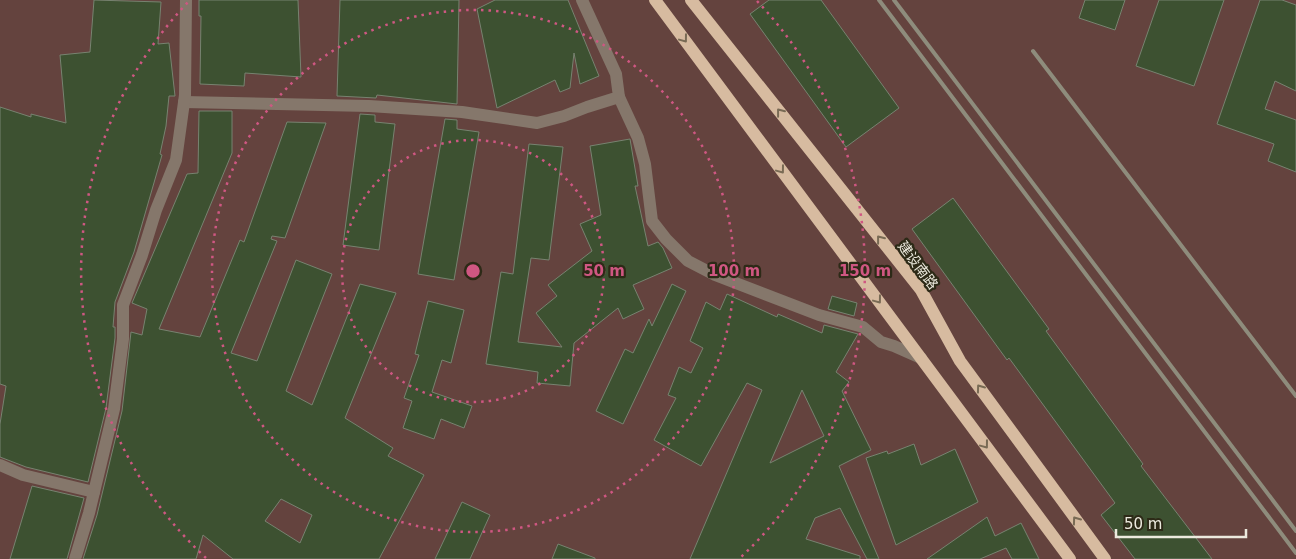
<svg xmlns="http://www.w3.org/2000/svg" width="1296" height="559" font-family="'DejaVu Sans','Noto Sans SC',sans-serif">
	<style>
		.green { fill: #64433e }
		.building { fill: #3d5131; stroke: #778370; fill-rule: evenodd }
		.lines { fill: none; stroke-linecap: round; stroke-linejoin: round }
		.minor { stroke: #85776b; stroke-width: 12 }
		.major { stroke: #d7bba0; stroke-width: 12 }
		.rail { stroke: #8e8c7c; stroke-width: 4 }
		.oneway { stroke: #796b55 }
		.ring { fill: none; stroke: #cf5782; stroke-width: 2.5; stroke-dasharray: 2.5 5 }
		.labels { text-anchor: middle; stroke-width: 4.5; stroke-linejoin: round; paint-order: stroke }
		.street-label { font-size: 14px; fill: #eceade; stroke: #2d2a17 }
		.centre { fill: #cf5782; stroke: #2d2a17; stroke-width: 2.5 }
		.ring-label { font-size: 15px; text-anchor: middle; font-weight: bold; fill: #cf5782; stroke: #2d2a17; stroke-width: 4.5; stroke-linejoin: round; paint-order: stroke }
	</style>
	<rect width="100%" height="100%" fill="#373420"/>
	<rect class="green" x="0" y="0" width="1296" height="559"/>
	<g class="building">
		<polygon points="94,0 161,2 158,44 169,43 175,96 169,96 166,126 160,154 162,155 134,252 115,302 113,327 115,327 115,338 106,408 88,482 26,467 0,457 0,424 6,386 0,384 0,107 31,117 31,114 66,123 60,55 90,52"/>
		<polygon points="199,0 298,0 301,77 245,73 244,86 200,84 201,16 199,16"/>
		<polygon points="340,0 459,0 457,104 377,95 376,98 337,96"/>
		<polygon points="495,0 568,0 599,76 580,84 574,53 570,88 560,92 555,80 497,108 477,9"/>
		<polygon points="769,0 821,0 899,108 846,147 750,14"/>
		<polygon points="1085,0 1125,0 1115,30 1079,18"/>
		<polygon points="1159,0 1224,0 1194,86 1136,66"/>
		<polygon points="1260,0 1282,0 1296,5 1296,91 1275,81 1265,109 1296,120 1296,172 1268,161 1274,144 1217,124"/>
		<path d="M199 111H232V153L159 329 200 337 240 240 244 242 287 122 326 123 285 238 272 236 271 239 277 241 231 353 257 361 296 260 332 274 286 391 312 405 360 284 396 293 345 418 393 448 388 456 424 475 379 559H233L203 535 196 559H83L97 515 122 411 131 332 142 335 147 309 132 303 187 174 198 173ZM281 499 312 515 300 543 265 521Z"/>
		<polygon points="360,114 375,115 375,122 395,124 379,250 343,245"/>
		<polygon points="445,119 457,120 457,129 479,132 454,280 418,274"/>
		<polygon points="630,139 638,186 635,186 648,246 658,242 663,248 672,268 633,285 644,309 623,319 618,308 574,343 570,386 537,383 538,372 486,364 501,272 513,274 529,144 563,147 549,260 531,258 518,342 562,347 536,313 557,296 548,285 592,251 580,224 601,215 590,146"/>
		<polygon points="953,198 1049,329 1046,331 1143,464 1141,466 1212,559 1135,559 1101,515 1115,503 1009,358 1007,360 912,229"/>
		<polygon points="672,284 686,291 623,424 596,411 625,349 633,353 649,319 652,326"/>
		<path d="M727 294 777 317 778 314 822 333 824 325 858 334 836 372 849 382 842 391 871 450 839 466 879 559H867L840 508 815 518 806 539 860 556V559H690L762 390 747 383 701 466 654 440 676 398 668 395 679 367 691 373 703 348 690 341 706 302 720 310ZM802 390 824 436 770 463Z"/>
		<polygon points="832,296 857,303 854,316 828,309"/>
		<polygon points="428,301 464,310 451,363 442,360 432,392 472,406 464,428 441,419 434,439 403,428 412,401 404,398 419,355 415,354"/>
		<polygon points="914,444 921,465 955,449 978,502 896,545 866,458 887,451 888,454"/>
		<polygon points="32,486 84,498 67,559 10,559"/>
		<polygon points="462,502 490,515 470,559 435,559"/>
		<polygon points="987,517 995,536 1021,523 1039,559 1012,559 1006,548 980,559 927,559"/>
		<polygon points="558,544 595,558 595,559 552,559"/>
	</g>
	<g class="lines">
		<g class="minor">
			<polyline points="619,97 638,138 645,164 652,221 666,239 688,261 715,275 819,315 863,327 881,342 894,346 921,358"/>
			<polyline points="184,102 369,106 462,112 537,123 564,116 587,107 619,97 616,74 582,0"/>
			<polyline points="0,465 23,475 94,492"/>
			<polyline points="75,559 89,513 114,409 123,339 123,305 142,255 156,210 176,160 185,95 186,0"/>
		</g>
		<g class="major">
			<polyline points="655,0 1070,559"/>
			<polyline points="691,0 921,290 960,361 1105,559"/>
		</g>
		<g class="rail">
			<polyline points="879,0 1296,553"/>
			<polyline points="894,0 1296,531"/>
			<polyline points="1033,51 1296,396"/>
		</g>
	</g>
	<defs><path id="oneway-chevron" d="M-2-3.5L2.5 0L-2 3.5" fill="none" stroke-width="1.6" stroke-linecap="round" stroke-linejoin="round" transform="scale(1.25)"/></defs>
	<g class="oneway">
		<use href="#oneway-chevron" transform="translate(684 39) rotate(53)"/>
		<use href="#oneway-chevron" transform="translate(780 112) rotate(-128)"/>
		<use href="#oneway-chevron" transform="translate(781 170) rotate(53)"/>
		<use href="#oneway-chevron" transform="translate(880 239) rotate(-128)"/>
		<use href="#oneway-chevron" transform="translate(878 300) rotate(53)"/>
		<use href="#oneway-chevron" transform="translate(980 388) rotate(-126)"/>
		<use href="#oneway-chevron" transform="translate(985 445) rotate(53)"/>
		<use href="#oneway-chevron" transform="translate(1076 520) rotate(-126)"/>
	</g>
	<g class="ring">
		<circle cx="473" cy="271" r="131"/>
		<circle cx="473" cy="271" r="261"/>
		<path d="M206 558A392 392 0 0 1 189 1M757 1A392 392 0 0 1 740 558"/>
	</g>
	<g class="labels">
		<g class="street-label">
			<text transform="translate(918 265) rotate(53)" y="5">建设南路</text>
		</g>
	</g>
	<circle cx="473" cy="271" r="8" class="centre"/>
	<g class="ring-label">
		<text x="604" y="276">50 m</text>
		<text x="734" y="276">100 m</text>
		<text x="865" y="276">150 m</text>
	</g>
	<path d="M1116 529v8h130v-8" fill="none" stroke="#eceade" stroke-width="2.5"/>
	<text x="1124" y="529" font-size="15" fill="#eceade" stroke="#2d2a17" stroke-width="4" paint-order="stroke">50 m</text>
</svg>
